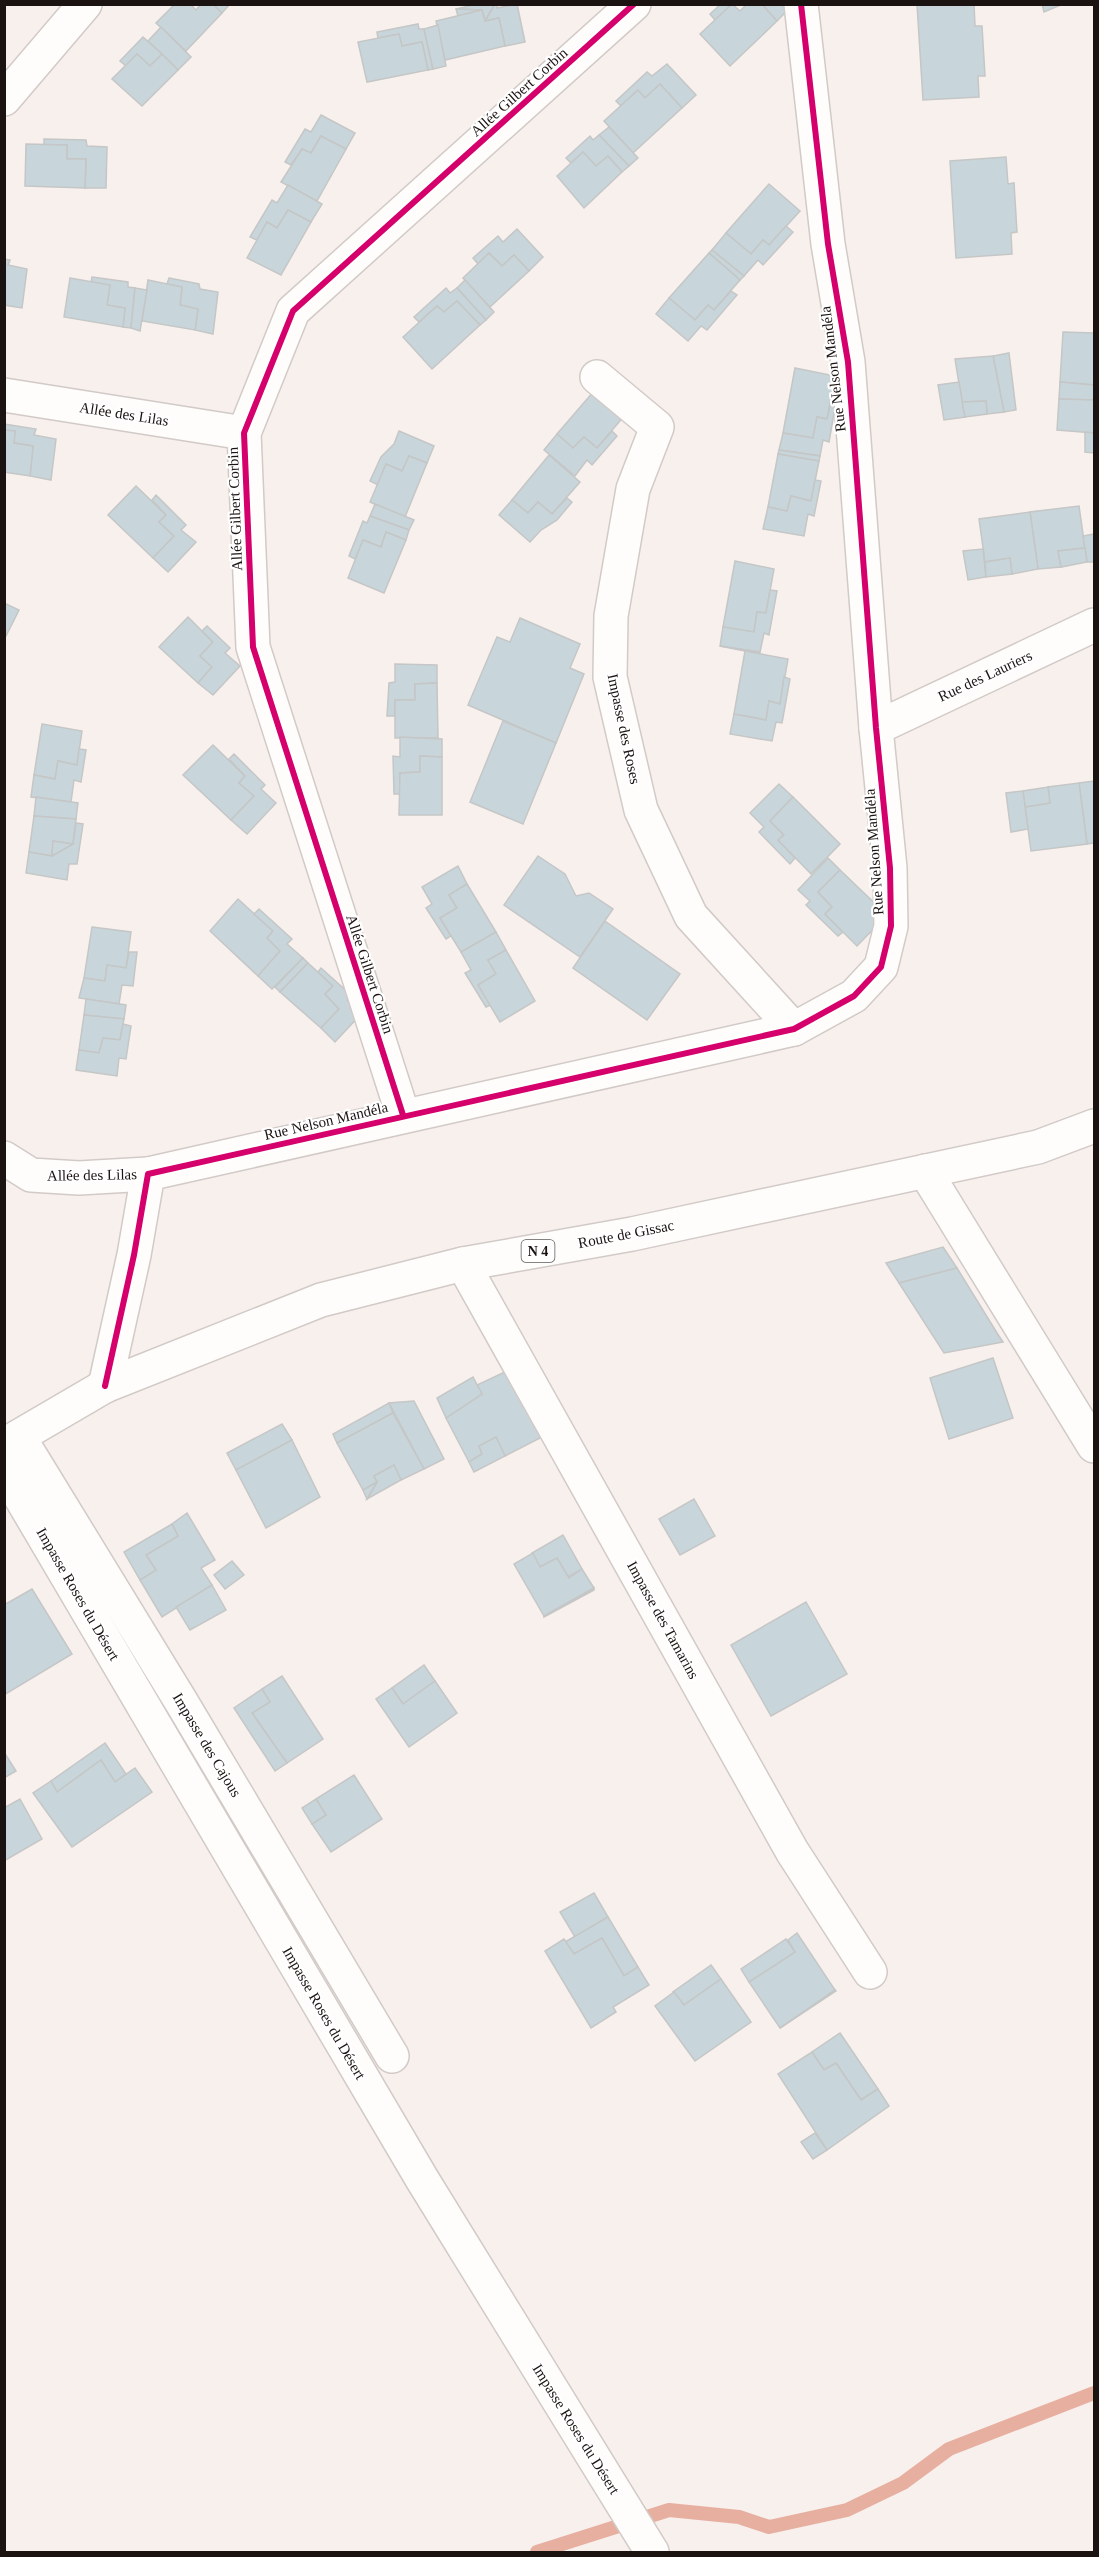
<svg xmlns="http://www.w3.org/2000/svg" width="1099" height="2557" font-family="'Times New Roman',serif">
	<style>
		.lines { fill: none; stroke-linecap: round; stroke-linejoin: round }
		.stream { stroke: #e7afa0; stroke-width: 14 }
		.building { fill: #c8d6db; stroke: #c5c6c6; stroke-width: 1.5 }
		.street-casing { stroke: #d2cac7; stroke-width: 36 }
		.primary-casing { stroke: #d2cac7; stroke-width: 36 }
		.street { stroke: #fefdfc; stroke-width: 33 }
		.primary { stroke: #fefdfc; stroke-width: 33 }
		.cycleway-casing { stroke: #fff; stroke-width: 10 }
		.cycleway { stroke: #d6006c; stroke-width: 6 }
		.labels { text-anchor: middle; stroke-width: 4.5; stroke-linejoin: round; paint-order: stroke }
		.shield { fill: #fff; stroke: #5f5a58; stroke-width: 1.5 }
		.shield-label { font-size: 14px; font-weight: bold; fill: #1b1311 }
		.street-label { font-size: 15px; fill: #1b1311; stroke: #fff }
	</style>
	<rect width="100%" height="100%" fill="#f8f0ed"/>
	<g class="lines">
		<polyline class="stream" points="537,2552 669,2510 739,2517 769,2527 847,2510 903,2483 949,2449 1094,2393"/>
	</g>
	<g class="building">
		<polygon points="175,4 190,4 196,10 201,4 213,4 222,13 186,51 156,23"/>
		<polygon points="213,4 230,4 222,13"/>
		<polygon points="478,4 495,4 485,21 482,10 456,9"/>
		<polygon points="495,4 497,4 497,8 517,4 525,42 505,46 499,18 485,21"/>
		<polygon points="721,4 732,4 715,20 710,14"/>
		<polygon points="732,4 740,11 747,4 762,4 777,21 730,66 700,34"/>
		<polygon points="762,4 789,4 791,7 777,21"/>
		<polygon points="917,4 974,4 975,26 982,26 985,76 978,76 979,97 923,100"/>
		<polygon points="1042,4 1063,4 1044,12"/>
		<polygon points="456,9 482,10 458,16"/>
		<polygon points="482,10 485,21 499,18 505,46 445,60 436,21"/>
		<polygon points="418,24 419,29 424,29 433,69 428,70 422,42 402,46 399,34 378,38 377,32"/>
		<polygon points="438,25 446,66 433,69 424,29"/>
		<polygon points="161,27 191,57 178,70 148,41"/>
		<polygon points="399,34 402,46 422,42 428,70 367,82 358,42"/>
		<polygon points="143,37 162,54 150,66 137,54 126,66 120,61"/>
		<polygon points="137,54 150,66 162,54 178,70 142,106 112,79"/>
		<polygon points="667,64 696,95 682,108 660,84 645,98 638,90 621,106 616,101 647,72 652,76"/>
		<polygon points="660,84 682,108 633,153 604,121 638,90 645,98"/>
		<polygon points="321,115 355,133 346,149 321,136 311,153 302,149 291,165 285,162 305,129 311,132"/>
		<polygon points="609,127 638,158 629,166 599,135"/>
		<polygon points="599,135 629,166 622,172 608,156 596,166 583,152 571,163 566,158 590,136 593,140"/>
		<polygon points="321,136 346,149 317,201 281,182 302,149 311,153"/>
		<polygon points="44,139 86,140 87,146 107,147 106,188 85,188 86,159 67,159 67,145 44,145"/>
		<polygon points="26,144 67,145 67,159 86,159 85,188 25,186"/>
		<polygon points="583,152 596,166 608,156 622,172 584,208 557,176"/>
		<polygon points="1006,157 1008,184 1014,183 1017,232 1011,233 1012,254 956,258 950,161"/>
		<polygon points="769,184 800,211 769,245 763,240 751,254 726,233"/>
		<polygon points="288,185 322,204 311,222 288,210 277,228 267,222 257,240 250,237 272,200 277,203"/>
		<polygon points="288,210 311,222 281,275 247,258 267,222 277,228"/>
		<polygon points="786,226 793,232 763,265 758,260 744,276 712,250 726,233 751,254 763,240 769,245"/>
		<polygon points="517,229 543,257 529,271 514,255 502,266 489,253 478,264 473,258 498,236 503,242"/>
		<polygon points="712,250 744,276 740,280 709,253"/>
		<polygon points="489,253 502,266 514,255 529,271 490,307 463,278"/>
		<polygon points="709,253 740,280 714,310 708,305 695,320 669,298"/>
		<polygon points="4,259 10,260 8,265 27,269 22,308 4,305"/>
		<polygon points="92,277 128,282 128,287 135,288 131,328 123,327 125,308 107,305 110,285 91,282"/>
		<polygon points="70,278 110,285 107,305 125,308 123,327 64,317"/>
		<polygon points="169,278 199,284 200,289 218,292 213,334 195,330 198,309 180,305 182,287 167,284"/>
		<polygon points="148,280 182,287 180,305 198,309 195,330 142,321"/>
		<polygon points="465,280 494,312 486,320 457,288"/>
		<polygon points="135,288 147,290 140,331 131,328"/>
		<polygon points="446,288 450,293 457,288 486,320 480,325 457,301 444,312 437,306 419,322 414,317"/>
		<polygon points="731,291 737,295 707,330 701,326 688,341 656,314 669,298 695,320 708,305 714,310"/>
		<polygon points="457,301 480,325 432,369 403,337 437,306 444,312"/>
		<polygon points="1063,332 1094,333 1094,385 1060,382"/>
		<polygon points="1009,353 1016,410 1004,412 993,356"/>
		<polygon points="993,356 1004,412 987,414 986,401 962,402 955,359"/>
		<polygon points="795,368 835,376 827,419 817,417 813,438 783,433"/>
		<polygon points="959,382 965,417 944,420 938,385"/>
		<polygon points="1060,382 1094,385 1094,400 1059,399"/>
		<polygon points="594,391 624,416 597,448 584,437 573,448 557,434"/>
		<polygon points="832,396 837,396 829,442 823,440 820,456 779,450 783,433 813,438 817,417 827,419"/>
		<polygon points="1059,399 1094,400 1094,433 1057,430"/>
		<polygon points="986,401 987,414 965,417 962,402"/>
		<polygon points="4,424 36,429 34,435 56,439 51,480 30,476 33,446 14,443 15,431 4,430"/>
		<polygon points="4,430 15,431 14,443 33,446 30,476 4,472"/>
		<polygon points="399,431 434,446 427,463 409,456 402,471 386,464 378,485 370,481 381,457 394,444"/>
		<polygon points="612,431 617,436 592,465 587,460 575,476 544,450 557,434 573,448 584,437 597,448"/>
		<polygon points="1085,432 1094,433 1094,453 1085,452"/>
		<polygon points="779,450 820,456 819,461 778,454"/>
		<polygon points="778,454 819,461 811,501 791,496 787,511 768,507"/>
		<polygon points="549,455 580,482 552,514 538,502 528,513 512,500"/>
		<polygon points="409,456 427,463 405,517 370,502 386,464 402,471"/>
		<polygon points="815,480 821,481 814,516 808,514 804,536 763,529 768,507 787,511 791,496 811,501"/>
		<polygon points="136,486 166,515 159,522 174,536 153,558 108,515"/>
		<polygon points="156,495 186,525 181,530 196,542 168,572 153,558 174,536 159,522 166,515 152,500"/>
		<polygon points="567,498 572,502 557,520 541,530 530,542 499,515 512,500 528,513 538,502 552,514"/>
		<polygon points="375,504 414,520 409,530 370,516"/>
		<polygon points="1079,506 1085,548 1058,551 1061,567 1038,569 1030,512"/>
		<polygon points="1030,512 1038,569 1012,574 1010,558 985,562 979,519"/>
		<polygon points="370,516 409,530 406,540 386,532 381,547 363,540 355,559 349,556 363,521 367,523"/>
		<polygon points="386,532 406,540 384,593 348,578 363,540 381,547"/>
		<polygon points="1094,534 1094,562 1087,562 1083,536"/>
		<polygon points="1085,548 1087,562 1061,567 1058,551"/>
		<polygon points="983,549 986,577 968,580 963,551"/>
		<polygon points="1010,558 1012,574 986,577 985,562"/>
		<polygon points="735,561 774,569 766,613 757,612 754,632 723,627"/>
		<polygon points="770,590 777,591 769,635 764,633 760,652 720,646 723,627 754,632 757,612 766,613"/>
		<polygon points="4,603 19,610 4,640"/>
		<polygon points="188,617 213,642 200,656 212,667 198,683 159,647"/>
		<polygon points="520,618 580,644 570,668 584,674 556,743 468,705 497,637 510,642"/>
		<polygon points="207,626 230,648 225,653 240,666 213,695 198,683 212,667 200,656 213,642 202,631"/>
		<polygon points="720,646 760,652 759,654"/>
		<polygon points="745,651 788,659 780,704 769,701 766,720 734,714"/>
		<polygon points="395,664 437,665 437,683 415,684 415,700 395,700 395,716 387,716 389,683 395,682"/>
		<polygon points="784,677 790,679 782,723 776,722 772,741 730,734 734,714 766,720 769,701 780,704"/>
		<polygon points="437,683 438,738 395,738 395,700 415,700 415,684"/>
		<polygon points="503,721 556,743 523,824 470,802"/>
		<polygon points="42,724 82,731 77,765 58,761 55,779 34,775"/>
		<polygon points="400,737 442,739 442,757 420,756 420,772 400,773 400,794 394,794 393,756 400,757"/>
		<polygon points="213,745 245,776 239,783 254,796 231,820 183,775"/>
		<polygon points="79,749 86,750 81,782 74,780 71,802 31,797 34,775 55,779 58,761 77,765"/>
		<polygon points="234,754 265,785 261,789 276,803 247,834 231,820 254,796 239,783 245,776 229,759"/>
		<polygon points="420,756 442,757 442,815 399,815 400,773 420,772"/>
		<polygon points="1094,781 1094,843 1087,844 1079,783"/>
		<polygon points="1079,783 1087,844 1031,851 1025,807 1050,803 1048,787"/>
		<polygon points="779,784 793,797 770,821 784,835 778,840 795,858 790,864 759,832 764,827 750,813"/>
		<polygon points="1048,787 1050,803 1025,807 1023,791"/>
		<polygon points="1023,791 1028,829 1011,832 1006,793"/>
		<polygon points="36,797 78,803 76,819 34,816"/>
		<polygon points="793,797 840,844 811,874 778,840 784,835 770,821"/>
		<polygon points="34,816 76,819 73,844 53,841 52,856 29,852"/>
		<polygon points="76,823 83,824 77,864 69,864 67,880 26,873 29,852 52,856 73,844"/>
		<polygon points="53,841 73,844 52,856"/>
		<polygon points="538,856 565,874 576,896 589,893 613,909 580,957 504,905"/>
		<polygon points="828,858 840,870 818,892 832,907 825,914 843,932 838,936 806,905 810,901 798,890"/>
		<polygon points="458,866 467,884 449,895 457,908 440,918 451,936 446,939 426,908 432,904 422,887"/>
		<polygon points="840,870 887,915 857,946 825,914 832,907 818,892"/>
		<polygon points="467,884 496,932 461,952 440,918 457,908 449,895"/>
		<polygon points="238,899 273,931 267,938 280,951 258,976 210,931"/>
		<polygon points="259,909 292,939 287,944 303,958 272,989 258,976 280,951 267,938 273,931 254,914"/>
		<polygon points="605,921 680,974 647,1020 573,968"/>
		<polygon points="92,927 131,932 126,968 107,965 105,981 84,978"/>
		<polygon points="496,932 506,950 488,960 496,974 478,985 491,1005 486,1007 465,973 471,970 461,952"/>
		<polygon points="506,950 535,1001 500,1022 478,985 496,974 488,960"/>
		<polygon points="129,952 137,952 133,986 122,985 119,1004 79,998 84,978 105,981 107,965 126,968"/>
		<polygon points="303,958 308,963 280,992 275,987"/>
		<polygon points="308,963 333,986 325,994 339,1009 321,1028 280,992"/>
		<polygon points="321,968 352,996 347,1000 362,1013 335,1042 321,1028 339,1009 325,994 333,986 318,972"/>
		<polygon points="86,999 126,1005 124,1019 84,1015"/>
		<polygon points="84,1015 124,1019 120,1040 103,1038 99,1053 79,1050"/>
		<polygon points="123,1024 131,1026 126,1059 119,1058 117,1076 76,1070 79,1050 99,1053 103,1038 120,1040"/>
		<polygon points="943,1247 957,1268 899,1283 886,1263"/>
		<polygon points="957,1268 997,1333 1003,1342 944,1353 899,1283"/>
		<polygon points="993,1358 1013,1418 949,1439 930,1378"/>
		<polygon points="507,1371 544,1436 505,1456 496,1437 479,1446 482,1454 469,1462 446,1418 482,1394 477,1385"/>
		<polygon points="473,1377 482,1394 446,1418 437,1398"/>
		<polygon points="414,1401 444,1459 424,1469 389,1403"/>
		<polygon points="389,1403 393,1413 337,1443 333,1434"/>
		<polygon points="393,1413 424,1469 401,1480 394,1465 374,1476 377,1482 363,1490 337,1443"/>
		<polygon points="282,1424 292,1440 236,1470 227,1453"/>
		<polygon points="496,1437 505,1456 474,1472 469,1462 482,1454 479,1446"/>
		<polygon points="292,1440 320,1497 266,1528 236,1470"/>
		<polygon points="394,1465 401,1480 367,1499 377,1482 374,1476"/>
		<polygon points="377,1482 367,1499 363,1490"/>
		<polygon points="694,1499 715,1536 680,1555 659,1519"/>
		<polygon points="187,1513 215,1560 201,1568 212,1585 162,1617 140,1580 156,1570 146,1555 178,1536 172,1524"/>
		<polygon points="172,1524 178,1536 146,1555 156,1570 140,1580 124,1552"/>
		<polygon points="563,1535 582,1569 568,1577 557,1558 540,1567 532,1553"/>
		<polygon points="533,1553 540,1567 557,1558 569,1578 582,1569 594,1588 544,1616 514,1564"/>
		<polygon points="232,1561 244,1575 225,1589 214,1575"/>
		<polygon points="212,1585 226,1610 190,1630 176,1607"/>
		<polygon points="594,1588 594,1590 544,1617 544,1616"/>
		<polygon points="32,1589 72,1654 4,1695 4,1605"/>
		<polygon points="806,1602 847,1674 771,1716 731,1645"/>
		<polygon points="424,1665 435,1681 403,1704 392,1688"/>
		<polygon points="282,1676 323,1739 287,1763 252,1713 270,1702 262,1689"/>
		<polygon points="435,1681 457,1713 409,1747 376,1699 392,1688 403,1704"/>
		<polygon points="262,1689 270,1702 252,1713 287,1763 275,1771 234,1708"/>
		<polygon points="105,1743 126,1774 115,1782 101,1760 57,1792 51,1781"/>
		<polygon points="4,1752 16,1771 4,1778"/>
		<polygon points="101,1760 115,1782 135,1768 152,1792 72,1847 33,1793 51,1781 57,1792"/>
		<polygon points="354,1775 382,1819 331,1852 312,1824 326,1815 316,1799"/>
		<polygon points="20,1799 42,1839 4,1861 4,1808"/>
		<polygon points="316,1799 326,1815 312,1824 302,1808"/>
		<polygon points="594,1893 608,1917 575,1937 560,1912"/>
		<polygon points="608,1917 638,1967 624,1976 602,1938 574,1954 565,1942"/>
		<polygon points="797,1933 835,1990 780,2028 749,1982 795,1952 788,1940"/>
		<polygon points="602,1938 624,1976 638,1967 649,1985 613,2007 616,2012 591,2028 545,1951 564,1939 574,1954"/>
		<polygon points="786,1939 795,1952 749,1982 741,1969"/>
		<polygon points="711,1965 721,1979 684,2005 673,1992"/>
		<polygon points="721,1979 751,2022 695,2061 655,2006 674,1992 684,2005"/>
		<polygon points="835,1990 836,1991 780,2028"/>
		<polygon points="840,2033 878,2089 861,2100 836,2063 824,2070 812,2052"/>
		<polygon points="812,2052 824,2070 836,2063 861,2100 878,2089 889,2106 827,2150 778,2074"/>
		<polygon points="815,2133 827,2150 813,2159 801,2142"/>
	</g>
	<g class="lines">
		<g class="street-casing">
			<g id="street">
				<polyline points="4,99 85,4"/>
				<polyline points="597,377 657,427 633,489 611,616 610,677 641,810 691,916 794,1029"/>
				<polyline points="4,395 244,433"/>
				<polyline points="876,728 1094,625"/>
				<polyline points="403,1115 253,647 244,433 293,311 634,4"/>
				<polyline points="4,1158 31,1175 79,1178 148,1174"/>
				<polyline points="925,1171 1094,1446"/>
				<polyline points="463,1264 792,1851 870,1972"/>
				<polyline points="105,1386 134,1255 148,1174 794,1029 854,996 881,967 891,926 890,868 876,728 848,362 828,244 801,4"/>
				<polyline points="19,1437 182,1703 392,2056"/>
				<polyline points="4,1469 422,2179 652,2552"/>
			</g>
		</g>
		<g class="primary-casing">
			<polyline id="primary" points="4,1445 105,1386 321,1300 463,1264 632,1234 1038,1147 1094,1126"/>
		</g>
		<use href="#street" class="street"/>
		<use href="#primary" class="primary"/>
		<g class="cycleway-casing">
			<g id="cycleway">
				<polyline points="403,1115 253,647 244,433 293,311 634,4"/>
				<polyline points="105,1386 134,1255 148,1174 794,1029 854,996 881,967 891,926 890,868 876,728 848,362 828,244 801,4"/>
			</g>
		</g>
		<use href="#cycleway" class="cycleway"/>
	</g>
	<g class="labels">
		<rect class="shield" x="521.5" y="1240" width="33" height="22" rx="4.5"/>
		<g class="shield-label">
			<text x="538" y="1256">N 4</text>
		</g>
		<g class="street-label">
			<text transform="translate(519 92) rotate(-42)" y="5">Allée Gilbert Corbin</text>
			<text transform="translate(833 369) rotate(-97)" y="5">Rue Nelson Mandéla</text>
			<text transform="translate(124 414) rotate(9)" y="5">Allée des Lilas</text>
			<text transform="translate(235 509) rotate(-92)" y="5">Allée Gilbert Corbin</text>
			<text transform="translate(985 676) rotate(-25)" y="5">Rue des Lauriers</text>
			<text transform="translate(624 729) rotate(78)" y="5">Impasse des Roses</text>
			<text transform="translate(874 852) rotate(-94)" y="5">Rue Nelson Mandéla</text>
			<text transform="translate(370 974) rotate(72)" y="5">Allée Gilbert Corbin</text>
			<text transform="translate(326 1121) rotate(-13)" y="5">Rue Nelson Mandéla</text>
			<text transform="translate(92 1175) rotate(-1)" y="5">Allée des Lilas</text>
			<text transform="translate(626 1234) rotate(-11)" y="5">Route de Gissac</text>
			<text transform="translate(78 1594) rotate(60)" y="5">Impasse Roses du Désert</text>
			<text transform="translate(663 1620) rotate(61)" y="5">Impasse des Tamarins</text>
			<text transform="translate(207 1745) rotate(59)" y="5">Impasse des Cajous</text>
			<text transform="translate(324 2013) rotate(60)" y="5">Impasse Roses du Désert</text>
			<text transform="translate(576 2429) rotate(58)" y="5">Impasse Roses du Désert</text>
		</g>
	</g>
	<rect width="1099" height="2557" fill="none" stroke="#1b1311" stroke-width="12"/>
</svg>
